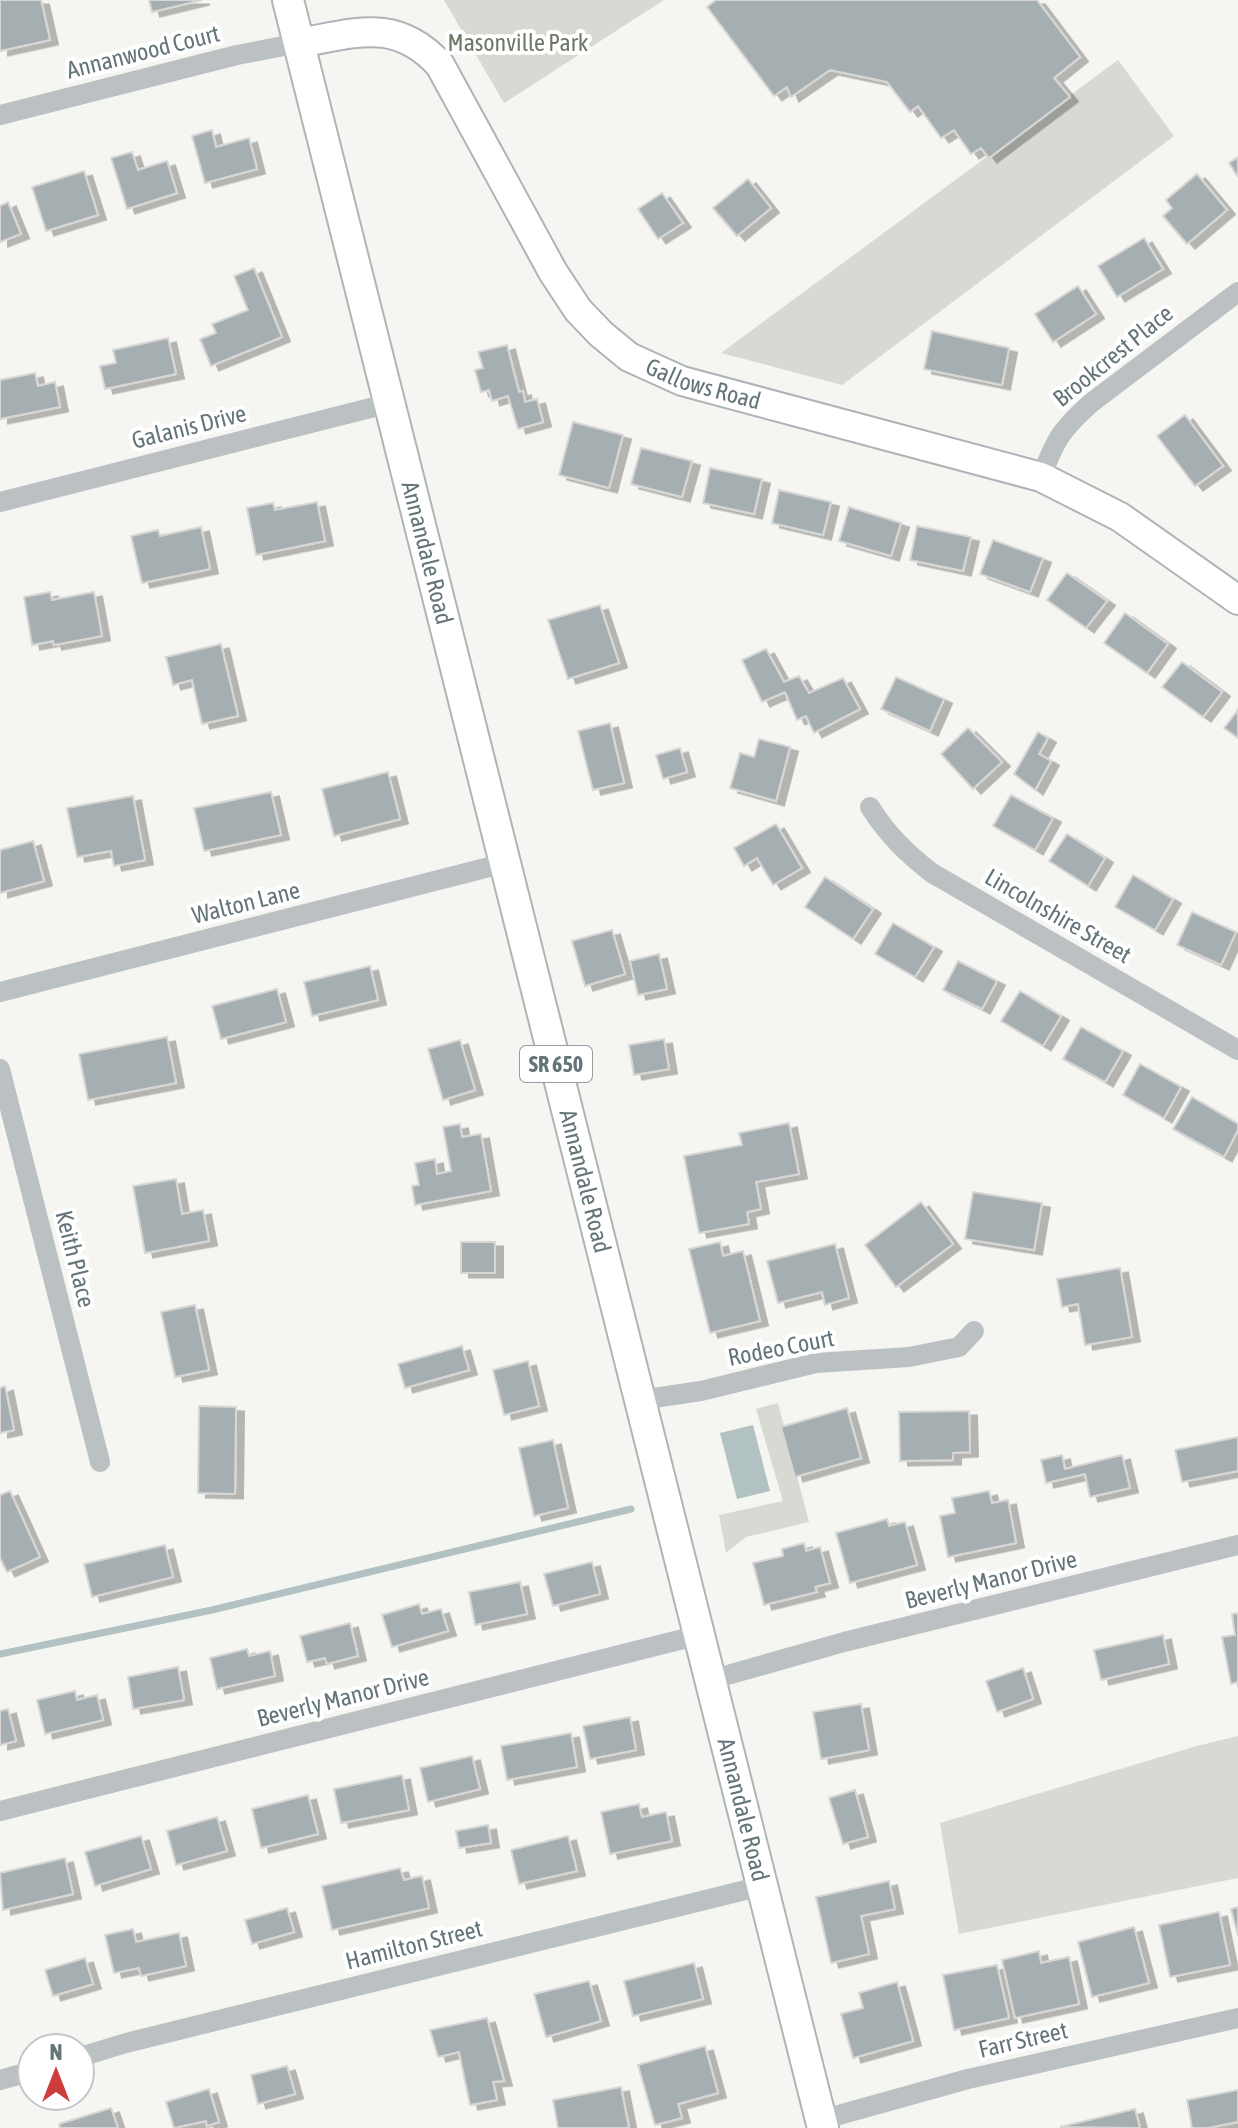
<svg xmlns="http://www.w3.org/2000/svg" width="1238" height="2128" font-family="'Asap Condensed',sans-serif">
	<style>
		.green { fill: #d6dad2 }
		.water { fill: #b2c1c1 }
		.lines { fill: none; stroke-linecap: round; stroke-linejoin: round }
		.stream { stroke: #b2c1c1; stroke-width: 7 }
		.building { fill: #a5aeb1; stroke: #d7d6d5; stroke-width: 2; filter: url(#shadow) }
		.secondary-casing { stroke: #adb4b7; stroke-width: 32 }
		.primary-casing { stroke: #afb4b6; stroke-width: 34 }
		.street { stroke: #bbc0c2; stroke-width: 20 }
		.secondary { stroke: #fff; stroke-width: 28 }
		.primary { stroke: #fff; stroke-width: 30 }
		.labels { text-anchor: middle; stroke-width: 8; stroke-linejoin: round; paint-order: stroke }
		.shield { fill: #fff; stroke: #929ea2; stroke-width: 2 }
		.shield-label { font-size: 22px; font-weight: bold; fill: #64757a }
		.park-label { font-size: 24px; fill: #6d7866; stroke: #fff }
		.street-label { font-size: 24px; fill: #64757a; stroke: #fff }
	</style>
	<defs>
		<filter id="shadow"><feDropShadow dx="8" dy="4.5" stdDeviation="0" flood-color="#0004"/></filter>
	</defs>
	<rect width="100%" height="100%" fill="#f5f5f2"/>
	<g class="green">
		<polygon points="444,0 664,0 504,103"/>
		<polygon points="1118,60 1174,136 842,385 721,353"/>
		<polygon points="778,1403 809,1522 746,1537 726,1553 719,1515 783,1501 756,1409"/>
		<polygon points="1238,1736 1238,1878 959,1934 940,1823 1197,1746"/>
	</g>
	<polygon class="water" points="753,1425 770,1491 737,1499 720,1433"/>
	<g class="lines">
		<polyline class="stream" points="0,1654 212,1610 631,1509"/>
	</g>
	<g class="building">
		<polygon points="0,0 41,0 50,40 0,51"/>
		<polygon points="149,0 202,0 152,12"/>
		<polygon points="716,0 1037,0 1080,57 1054,78 1070,97 989,158 981,148 971,154 954,130 941,138 918,106 910,112 887,82 830,70 791,97 787,87 774,96 707,7"/>
		<polygon points="212,130 216,147 249,138 257,169 205,183 192,136"/>
		<polygon points="132,152 138,170 167,161 177,193 127,209 111,158"/>
		<polygon points="1238,157 1238,177 1229,163"/>
		<polygon points="84,171 98,215 46,231 32,187"/>
		<polygon points="1197,174 1227,210 1187,244 1163,216 1172,208 1166,200"/>
		<polygon points="748,179 771,208 737,236 713,208"/>
		<polygon points="662,193 683,223 658,239 638,209"/>
		<polygon points="8,202 21,234 0,242 0,206"/>
		<polygon points="1144,238 1163,269 1117,297 1098,266"/>
		<polygon points="254,268 282,337 211,366 200,339 216,333 212,324 248,310 234,276"/>
		<polygon points="1078,286 1096,314 1053,342 1035,314"/>
		<polygon points="932,331 1009,348 1002,385 924,369"/>
		<polygon points="168,338 176,374 105,389 100,366 116,363 113,350"/>
		<polygon points="507,345 519,392 523,391 525,402 537,399 543,422 518,429 508,396 492,401 489,390 481,392 475,370 483,368 478,352"/>
		<polygon points="35,373 38,386 55,382 60,407 0,419 0,380"/>
		<polygon points="1185,415 1223,466 1195,486 1157,436"/>
		<polygon points="573,422 623,435 609,488 559,475"/>
		<polygon points="641,448 692,461 682,497 631,484"/>
		<polygon points="710,468 762,479 754,514 703,503"/>
		<polygon points="779,490 831,502 823,535 772,523"/>
		<polygon points="317,502 325,541 256,555 247,508 273,503 275,510"/>
		<polygon points="849,507 901,523 891,556 839,541"/>
		<polygon points="917,526 971,537 963,571 910,560"/>
		<polygon points="201,527 210,569 142,583 131,536 158,530 160,536"/>
		<polygon points="993,540 1043,558 1030,592 980,574"/>
		<polygon points="1067,573 1107,601 1086,628 1047,600"/>
		<polygon points="50,592 52,600 94,592 102,636 54,645 53,641 32,645 24,597"/>
		<polygon points="600,605 619,663 568,679 548,620"/>
		<polygon points="1125,613 1168,644 1147,673 1104,643"/>
		<polygon points="221,644 238,716 202,724 192,680 173,685 166,657"/>
		<polygon points="766,649 784,682 799,676 809,693 843,678 860,709 814,733 806,716 797,720 785,692 762,702 742,660"/>
		<polygon points="1182,662 1222,692 1203,717 1162,687"/>
		<polygon points="896,677 944,699 930,731 881,709"/>
		<polygon points="1238,710 1238,738 1224,728"/>
		<polygon points="610,723 624,783 593,790 578,731"/>
		<polygon points="968,728 1002,762 973,789 941,754"/>
		<polygon points="1038,732 1048,738 1039,754 1051,761 1035,790 1014,774"/>
		<polygon points="759,739 790,747 776,801 730,788 740,753 754,757"/>
		<polygon points="680,748 687,772 663,779 656,755"/>
		<polygon points="388,772 400,819 334,836 322,789"/>
		<polygon points="271,792 281,835 204,851 194,808"/>
		<polygon points="1011,795 1053,818 1035,850 993,826"/>
		<polygon points="133,796 145,860 114,866 111,851 77,857 67,808"/>
		<polygon points="776,824 802,868 773,885 757,858 744,866 734,848"/>
		<polygon points="1067,834 1105,858 1088,886 1049,861"/>
		<polygon points="33,841 44,881 0,893 0,850"/>
		<polygon points="1133,875 1173,899 1155,930 1115,907"/>
		<polygon points="825,877 873,909 853,939 805,907"/>
		<polygon points="1192,912 1236,932 1221,965 1177,945"/>
		<polygon points="893,923 934,947 915,977 875,954"/>
		<polygon points="612,930 625,974 585,986 572,941"/>
		<polygon points="659,954 667,989 638,995 630,961"/>
		<polygon points="958,961 997,981 982,1009 943,990"/>
		<polygon points="370,966 378,1000 312,1016 304,982"/>
		<polygon points="277,989 286,1022 221,1039 212,1006"/>
		<polygon points="1020,991 1061,1016 1043,1046 1001,1021"/>
		<polygon points="1081,1027 1123,1051 1105,1082 1063,1059"/>
		<polygon points="167,1037 176,1083 88,1100 79,1054"/>
		<polygon points="664,1039 669,1069 634,1075 629,1045"/>
		<polygon points="460,1040 475,1090 443,1100 428,1049"/>
		<polygon points="1140,1064 1181,1087 1164,1118 1123,1095"/>
		<polygon points="1192,1097 1238,1124 1238,1130 1224,1157 1173,1129"/>
		<polygon points="789,1123 799,1174 756,1182 761,1209 747,1212 749,1224 699,1233 684,1156 742,1145 739,1133"/>
		<polygon points="460,1124 462,1137 481,1134 491,1191 415,1205 412,1186 419,1185 415,1163 435,1159 437,1174 451,1171 443,1127"/>
		<polygon points="176,1179 182,1214 203,1210 209,1241 145,1253 133,1186"/>
		<polygon points="973,1192 1042,1203 1034,1250 965,1239"/>
		<polygon points="921,1202 953,1244 896,1287 865,1245"/>
		<rect x="461" y="1242" width="34" height="31"/>
		<polygon points="720,1242 723,1256 743,1251 760,1321 710,1333 689,1249"/>
		<polygon points="835,1244 849,1298 825,1305 822,1292 778,1303 767,1261"/>
		<polygon points="1120,1268 1132,1337 1085,1345 1078,1304 1062,1307 1057,1279"/>
		<polygon points="195,1305 209,1370 175,1377 161,1312"/>
		<polygon points="462,1346 469,1370 405,1388 398,1364"/>
		<polygon points="528,1361 539,1406 504,1415 493,1370"/>
		<polygon points="5,1386 14,1430 0,1433 0,1388"/>
		<polygon points="199,1406 236,1407 235,1494 198,1493"/>
		<polygon points="847,1408 861,1458 795,1477 781,1427"/>
		<polygon points="969,1411 970,1452 953,1453 953,1460 900,1461 899,1412"/>
		<polygon points="1238,1437 1238,1471 1182,1482 1175,1450"/>
		<polygon points="553,1440 568,1508 534,1516 519,1448"/>
		<polygon points="1062,1455 1065,1469 1122,1455 1130,1488 1090,1497 1085,1474 1046,1483 1041,1460"/>
		<polygon points="10,1491 40,1557 7,1572 0,1558 0,1495"/>
		<polygon points="989,1491 992,1503 1008,1500 1016,1543 948,1557 940,1516 955,1513 952,1498"/>
		<polygon points="887,1519 889,1526 905,1522 917,1565 850,1583 836,1533"/>
		<polygon points="804,1543 806,1551 820,1547 830,1583 815,1587 817,1592 764,1605 753,1563 783,1556 782,1549"/>
		<polygon points="165,1545 173,1577 92,1597 84,1564"/>
		<polygon points="592,1562 600,1594 553,1606 544,1574"/>
		<polygon points="520,1582 527,1614 475,1625 469,1592"/>
		<polygon points="419,1604 422,1614 441,1609 448,1631 392,1647 382,1615"/>
		<polygon points="1238,1613 1238,1682 1231,1684 1222,1637 1235,1635 1232,1614"/>
		<polygon points="350,1623 358,1656 327,1664 325,1658 307,1662 300,1636"/>
		<polygon points="1163,1635 1169,1664 1101,1680 1094,1650"/>
		<polygon points="247,1649 249,1656 270,1651 275,1676 217,1689 210,1658"/>
		<polygon points="178,1667 184,1700 133,1709 128,1677"/>
		<polygon points="1023,1668 1033,1699 997,1712 986,1681"/>
		<polygon points="75,1691 77,1700 97,1695 103,1720 45,1734 37,1700"/>
		<polygon points="861,1704 869,1750 821,1759 813,1712"/>
		<polygon points="8,1709 16,1741 0,1745 0,1711"/>
		<polygon points="630,1717 636,1750 590,1759 583,1726"/>
		<polygon points="571,1733 577,1767 507,1780 501,1746"/>
		<polygon points="472,1756 480,1789 428,1802 420,1768"/>
		<polygon points="402,1775 409,1810 341,1823 334,1789"/>
		<polygon points="855,1790 868,1837 843,1844 829,1798"/>
		<polygon points="308,1795 318,1834 261,1848 252,1809"/>
		<polygon points="639,1804 642,1817 666,1812 672,1841 610,1854 601,1812"/>
		<polygon points="217,1817 227,1851 176,1865 167,1831"/>
		<polygon points="488,1825 491,1843 459,1848 456,1831"/>
		<polygon points="141,1836 151,1869 95,1886 85,1852"/>
		<polygon points="568,1836 577,1871 519,1884 511,1850"/>
		<polygon points="65,1858 73,1894 3,1910 0,1873"/>
		<polygon points="400,1868 404,1880 422,1876 429,1908 332,1930 322,1886"/>
		<polygon points="889,1881 895,1909 861,1916 869,1954 831,1963 816,1897"/>
		<polygon points="1238,1907 1238,1936 1231,1909"/>
		<polygon points="287,1908 294,1932 252,1944 245,1920"/>
		<polygon points="1219,1912 1230,1965 1170,1977 1159,1925"/>
		<polygon points="1134,1927 1149,1983 1092,1997 1078,1942"/>
		<polygon points="133,1929 136,1942 179,1933 186,1966 141,1976 139,1968 114,1973 105,1935"/>
		<polygon points="1039,1951 1041,1963 1069,1957 1079,2004 1015,2018 1002,1960"/>
		<polygon points="85,1958 93,1984 53,1996 45,1970"/>
		<polygon points="694,1963 703,1999 633,2016 624,1981"/>
		<polygon points="997,1965 1009,2018 954,2030 943,1975"/>
		<polygon points="589,1981 601,2021 546,2037 534,1994"/>
		<polygon points="897,1982 913,2041 853,2058 841,2014 863,2008 859,1993"/>
		<polygon points="487,2018 504,2081 493,2082 497,2100 470,2105 459,2052 438,2057 430,2030"/>
		<polygon points="705,2046 718,2093 678,2104 682,2118 655,2125 638,2065"/>
		<polygon points="287,2066 295,2094 258,2104 251,2075"/>
		<polygon points="621,2087 629,2128 558,2128 553,2100"/>
		<polygon points="209,2089 219,2122 207,2126 206,2121 174,2128 166,2102"/>
		<polygon points="1238,2090 1238,2122 1208,2128 1192,2128 1187,2100"/>
		<polygon points="111,2108 118,2128 60,2128 59,2124"/>
		<polygon points="1135,2109 1140,2128 1060,2127"/>
	</g>
	<g class="lines">
		<g class="secondary-casing">
			<g id="secondary">
				<path id="s1" d="M299 43C356 33 396 17 440 65L553 272 578 310 601 334 629 357 682 381 1041 477 1120 517 1238 600"/>
			</g>
		</g>
		<g class="primary-casing">
			<g id="primary">
				<path id="s2" d="M288 0 823 2128"/>
			</g>
		</g>
		<g class="street">
			<polyline points="0,115 237,55 299,43"/>
			<path d="M1041 477C1056 439 1060 431 1091 403L1238 292"/>
			<polyline points="0,502 390,403"/>
			<path d="M870 807C887 834 906 853 932 873L1238 1050"/>
			<polyline points="0,992 505,863"/>
			<polyline points="0,1069 100,1462"/>
			<polyline points="640,1400 701,1391 816,1363 909,1357 959,1347 974,1331"/>
			<polyline points="710,1680 844,1642 1238,1545"/>
			<polyline points="0,1811 699,1635"/>
			<polyline points="80,2057 126,2043 762,1886"/>
			<polyline points="0,2080 32,2071"/>
			<polyline points="821,2120 968,2079 1238,2018"/>
		</g>
		<use href="#secondary" class="secondary"/>
		<use href="#primary" class="primary"/>
	</g>
	<g class="labels">
		<rect class="shield" x="520" y="1046" width="72" height="36" rx="6"/>
		<g class="shield-label">
			<text x="556" y="1072">SR 650</text>
		</g>
		<g class="park-label">
			<text x="518" y="51">Masonville Park</text>
		</g>
		<g class="street-label">
			<text transform="translate(143 52) rotate(-14)" y="8">Annanwood Court</text>
			<text transform="translate(1113 356) rotate(-39)" y="8">Brookcrest Place</text>
			<text dy="8" stroke="none"><textPath href="#s1" startOffset="582">Gallows Road</textPath></text>
			<text transform="translate(189 427) rotate(-14)" y="8">Galanis Drive</text>
			<text dy="8" stroke="none"><textPath href="#s2" startOffset="570">Annandale Road</textPath></text>
			<text transform="translate(246 903) rotate(-14)" y="8">Walton Lane</text>
			<text transform="translate(1058 916) rotate(30)" y="8">Lincolnshire Street</text>
			<text dy="8" stroke="none"><textPath href="#s2" startOffset="1218">Annandale Road</textPath></text>
			<text transform="translate(75 1259) rotate(76)" y="8">Keith Place</text>
			<text transform="translate(781 1348) rotate(-11)" y="8">Rodeo Court</text>
			<text transform="translate(991 1580) rotate(-14)" y="8">Beverly Manor Drive</text>
			<text transform="translate(343 1698) rotate(-14)" y="8">Beverly Manor Drive</text>
			<text dy="8" stroke="none"><textPath href="#s2" startOffset="1866">Annandale Road</textPath></text>
			<text transform="translate(414 1945) rotate(-14)" y="8">Hamilton Street</text>
			<text transform="translate(1023 2040) rotate(-13)" y="8">Farr Street</text>
		</g>
	</g>
	<g transform="translate(56 2072)"><circle r="38" fill="#ffffff" stroke="#c1c8ca" stroke-width="2"/>
	<path d="M0-6L14 30L0 20L-14 30Z" fill="#cd3d3b"/>
	<text y="-12" font-size="22" font-weight="bold" text-anchor="middle" fill="#64757a">N</text>
	</g>
</svg>
